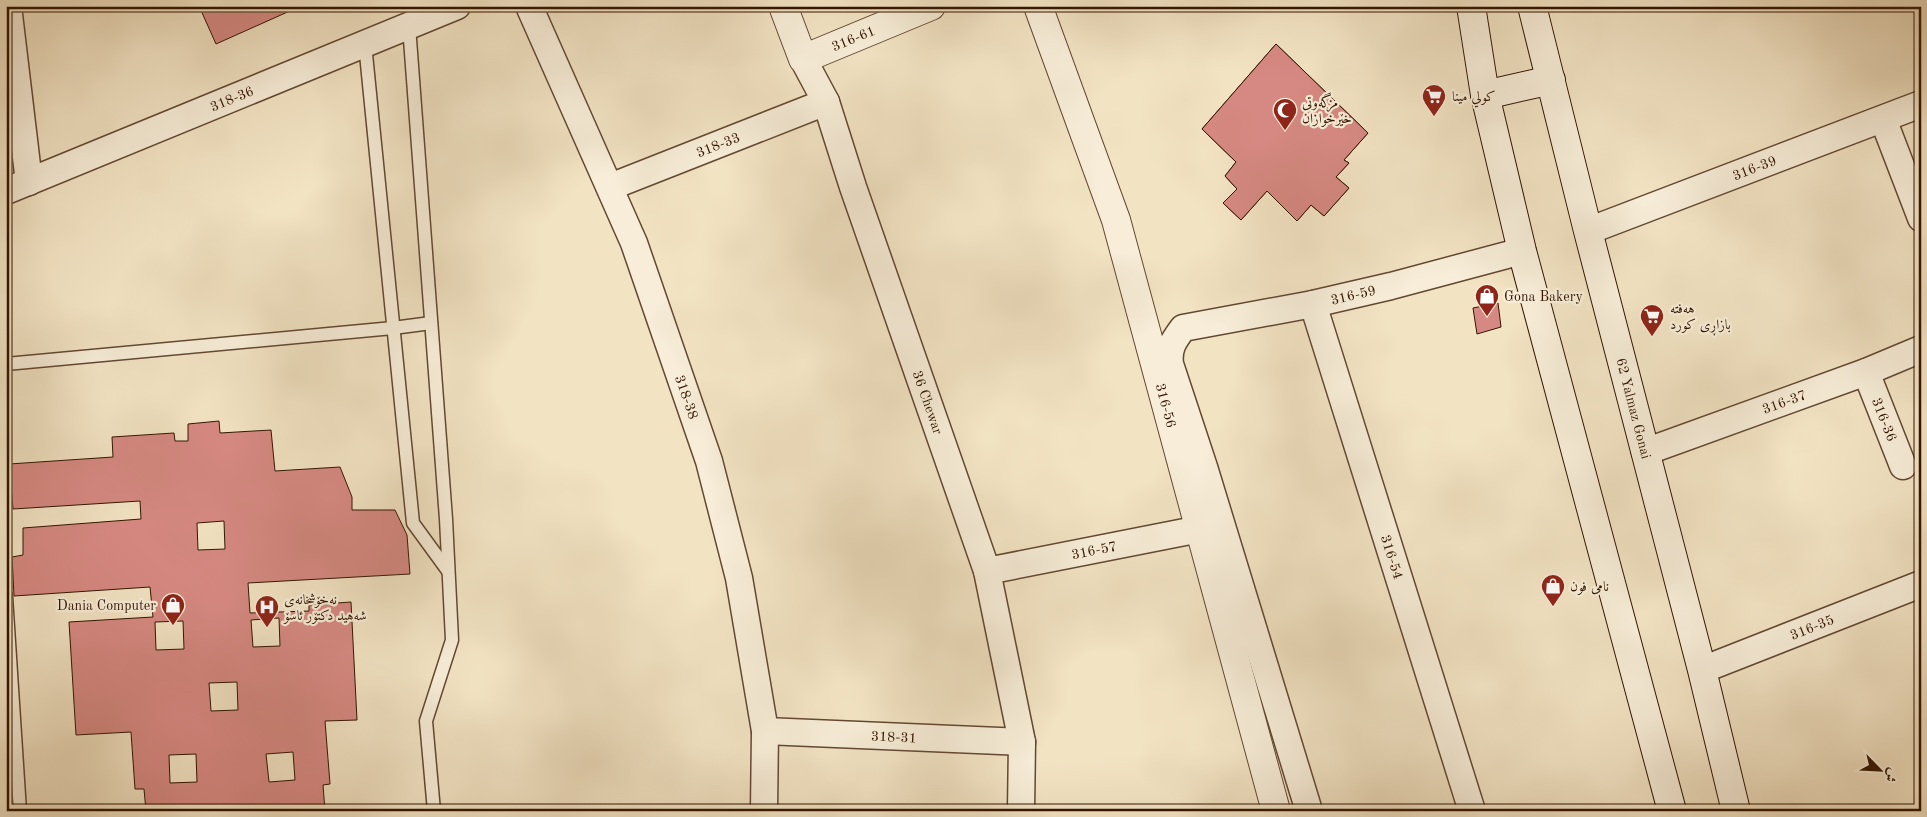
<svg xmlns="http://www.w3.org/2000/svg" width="1927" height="817" font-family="'Old Standard TT',Amiri,serif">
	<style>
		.building { fill: #d68982; stroke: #331501; fill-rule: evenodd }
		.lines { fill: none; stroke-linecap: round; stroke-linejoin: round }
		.service-casing { stroke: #634832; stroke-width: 15 }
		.minor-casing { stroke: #634832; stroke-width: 29 }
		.tertiary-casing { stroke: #634832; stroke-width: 30 }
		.secondary-casing { stroke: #331501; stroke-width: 30 }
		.service { stroke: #f7edd8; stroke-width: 12 }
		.minor { stroke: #f7edd8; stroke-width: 26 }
		.tertiary { stroke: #f7edd8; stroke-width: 28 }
		.secondary { stroke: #f7edd8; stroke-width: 28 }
		.labels { text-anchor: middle; stroke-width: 4.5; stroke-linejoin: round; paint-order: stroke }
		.street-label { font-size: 14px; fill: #331501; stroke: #f7edd8 }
		.poi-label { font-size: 14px; fill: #331501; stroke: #f7edd8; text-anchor: start }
	</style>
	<rect width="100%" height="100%" fill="#f2e3c3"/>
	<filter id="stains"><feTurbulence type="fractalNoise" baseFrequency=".004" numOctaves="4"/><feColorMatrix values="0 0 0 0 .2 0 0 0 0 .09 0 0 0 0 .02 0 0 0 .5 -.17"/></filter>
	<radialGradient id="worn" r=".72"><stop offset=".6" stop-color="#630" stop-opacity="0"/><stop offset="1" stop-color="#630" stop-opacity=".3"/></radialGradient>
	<g class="building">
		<polygon points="199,6 301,6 216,44"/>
		<polygon points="1276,44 1368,133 1344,160 1349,163 1336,177 1349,188 1324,216 1311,205 1297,221 1267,191 1241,220 1223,203 1237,189 1225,176 1236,162 1202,129"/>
		<polygon points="1276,44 1368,133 1344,160 1349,163 1336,177 1349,188 1324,216 1311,205 1297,221 1267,191 1241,220 1223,203 1237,189 1225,176 1236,162 1202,129"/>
		<polygon points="1498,303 1501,327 1477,334 1473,308"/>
		<path d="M219 421 220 433 271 430 275 471 340 467 352 497V510H395L407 535 410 574 248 583 250 613 309 611V605L351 602 357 720 325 721 330 784 323 785 325 811H146L144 789H135L131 732 76 735 69 622 153 617 150 587 14 596 12 557 23 555V528L141 519 140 501 13 509 9 464 113 457 112 437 174 433 175 441H188V424ZM224 521 225 549 198 550 197 523ZM279 618 280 646 253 647 251 620ZM183 621 184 649 156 650 155 622ZM237 682 238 710 211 711 209 683ZM293 752 295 780 269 782 266 754ZM196 754 197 782 170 783 169 755Z"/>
	</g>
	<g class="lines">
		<g class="service-casing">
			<g id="service">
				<polyline points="409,26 446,519 452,640 426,721 434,811"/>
				<polyline points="365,44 413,523 448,571"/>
				<polyline points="6,364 393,328 431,323"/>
				<polyline points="6,596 20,811"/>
			</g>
		</g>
		<g class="minor-casing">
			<g id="minor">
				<polyline points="8,6 29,182"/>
				<path id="s1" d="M529 6 634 243 709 461 739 578 757 684 765 731 764 811"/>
				<path id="s2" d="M803 59 826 102 853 187 987 571 1022 742 1021 811"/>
				<polyline points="1883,119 1921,218"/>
				<path id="s3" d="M610 187 826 102"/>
				<path id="s4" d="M6 191 457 6"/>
				<path id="s5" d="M1588 231 1921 104"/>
				<path id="s6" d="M1313 304 1472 811"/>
				<path id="s7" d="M1866 372 1903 466"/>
				<path id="s8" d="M1645 452 1866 372 1921 349"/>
				<path id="s9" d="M987 571 1200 529"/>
				<path id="s10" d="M1702 670 1921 584"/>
				<path id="s11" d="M765 731 1022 742"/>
				<path id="s12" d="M1309 811 1204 467 1170 364C1168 348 1174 340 1183 328L1313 304 1391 286 1522 251"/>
			</g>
		</g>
		<g class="tertiary-casing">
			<g id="tertiary">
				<path id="s13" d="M783 6 803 59 931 6"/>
				<path id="s14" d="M1038 6 1116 220 1276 811"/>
			</g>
		</g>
		<g class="secondary-casing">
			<g id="secondary">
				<polyline points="1471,6 1485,95 1522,251 1672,811"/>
				<path id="s15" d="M1532 6 1588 231 1702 670 1736 811"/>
				<polyline points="1485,95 1551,80"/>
			</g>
		</g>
		<use href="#service" class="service"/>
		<use href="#minor" class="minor"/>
		<use href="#tertiary" class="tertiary"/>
		<use href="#secondary" class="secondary"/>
	</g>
	<defs>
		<g id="supermarket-pin" transform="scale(1.25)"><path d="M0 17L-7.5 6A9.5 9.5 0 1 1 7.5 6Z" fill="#8f2418" stroke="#f7edd8"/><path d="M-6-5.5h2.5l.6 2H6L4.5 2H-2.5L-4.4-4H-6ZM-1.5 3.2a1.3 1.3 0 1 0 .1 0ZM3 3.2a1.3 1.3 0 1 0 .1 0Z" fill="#fff"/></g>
		<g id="mosque-pin" transform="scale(1.25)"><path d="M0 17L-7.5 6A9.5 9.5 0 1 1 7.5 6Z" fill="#8f2418" stroke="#f7edd8"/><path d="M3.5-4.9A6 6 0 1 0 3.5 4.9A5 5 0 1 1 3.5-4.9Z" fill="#fff"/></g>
		<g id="shop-pin" transform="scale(1.25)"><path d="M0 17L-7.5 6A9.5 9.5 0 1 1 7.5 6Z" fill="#8f2418" stroke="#f7edd8"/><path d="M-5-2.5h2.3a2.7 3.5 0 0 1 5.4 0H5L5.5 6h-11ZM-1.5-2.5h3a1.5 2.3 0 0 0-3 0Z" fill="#fff"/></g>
		<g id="hospital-pin" transform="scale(1.25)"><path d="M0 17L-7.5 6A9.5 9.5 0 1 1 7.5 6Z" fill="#8f2418" stroke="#f7edd8"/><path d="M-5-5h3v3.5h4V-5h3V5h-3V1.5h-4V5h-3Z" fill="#fff"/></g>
	</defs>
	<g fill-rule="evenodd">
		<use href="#supermarket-pin" x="1434" y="96"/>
		<use href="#mosque-pin" x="1285" y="110"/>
		<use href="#shop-pin" x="1487" y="296"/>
		<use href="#supermarket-pin" x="1652" y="316"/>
		<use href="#shop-pin" x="1553" y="586"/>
		<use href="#shop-pin" x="173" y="605"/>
		<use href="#hospital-pin" x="267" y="607"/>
	</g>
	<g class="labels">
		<g class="street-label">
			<text dy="5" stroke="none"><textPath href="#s13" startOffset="111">316-61</textPath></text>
			<text dy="5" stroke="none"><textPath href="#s4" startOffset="244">318-36</textPath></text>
			<text dy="5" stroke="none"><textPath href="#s3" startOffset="116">318-33</textPath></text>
			<text dy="5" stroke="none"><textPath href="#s5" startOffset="178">316-39</textPath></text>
			<text dy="5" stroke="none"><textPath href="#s12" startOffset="681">316-59</textPath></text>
			<text dy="5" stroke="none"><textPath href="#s1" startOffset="422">318-38</textPath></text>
			<text dy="5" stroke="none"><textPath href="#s2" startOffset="366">36 Chewar</textPath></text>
			<text dy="5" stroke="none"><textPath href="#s8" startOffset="148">316-37</textPath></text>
			<text dy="5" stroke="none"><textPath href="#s14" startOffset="420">316-56</textPath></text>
			<text dy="5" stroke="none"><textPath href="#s15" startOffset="415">62 Yalmaz Gonai</textPath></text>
			<text dy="5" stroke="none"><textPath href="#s7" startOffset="51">316-36</textPath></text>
			<text dy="5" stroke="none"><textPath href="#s9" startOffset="109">316-57</textPath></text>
			<text dy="5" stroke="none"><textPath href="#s6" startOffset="265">316-54</textPath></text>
			<text dy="5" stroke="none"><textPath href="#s10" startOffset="118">316-35</textPath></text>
			<text dy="5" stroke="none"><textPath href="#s11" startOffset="129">318-31</textPath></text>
		</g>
		<g class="poi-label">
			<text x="1452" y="101">كولي مينا</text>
			<text x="1302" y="107">مزگەوتی<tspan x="1302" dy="16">خێرخوازان</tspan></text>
			<text x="1504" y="301">Gona Bakery</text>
			<text x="1670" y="313">هەفتە<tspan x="1670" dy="16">بازاڕی کورد</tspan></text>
			<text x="1570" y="591">نامی فون</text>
			<text x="284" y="604">نەخۆشخانەی<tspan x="284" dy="16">شەهید دکتۆر ئاسۆ</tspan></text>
			<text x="156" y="610" text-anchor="end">Dania Computer</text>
		</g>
	</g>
	<rect width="1927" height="817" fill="none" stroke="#f2e3c3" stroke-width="25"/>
	<rect x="8" y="8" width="1912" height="802" fill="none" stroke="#331501" stroke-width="2.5"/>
	<rect x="12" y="12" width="1902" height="792" fill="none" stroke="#331501"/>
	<g transform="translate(1880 770) rotate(114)" stroke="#f7edd8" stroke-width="4" paint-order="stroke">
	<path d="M0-4L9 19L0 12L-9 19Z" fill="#331501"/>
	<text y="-8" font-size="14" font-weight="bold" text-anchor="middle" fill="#331501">ش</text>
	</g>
	<rect width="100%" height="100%" filter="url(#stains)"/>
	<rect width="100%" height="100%" fill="url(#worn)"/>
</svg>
